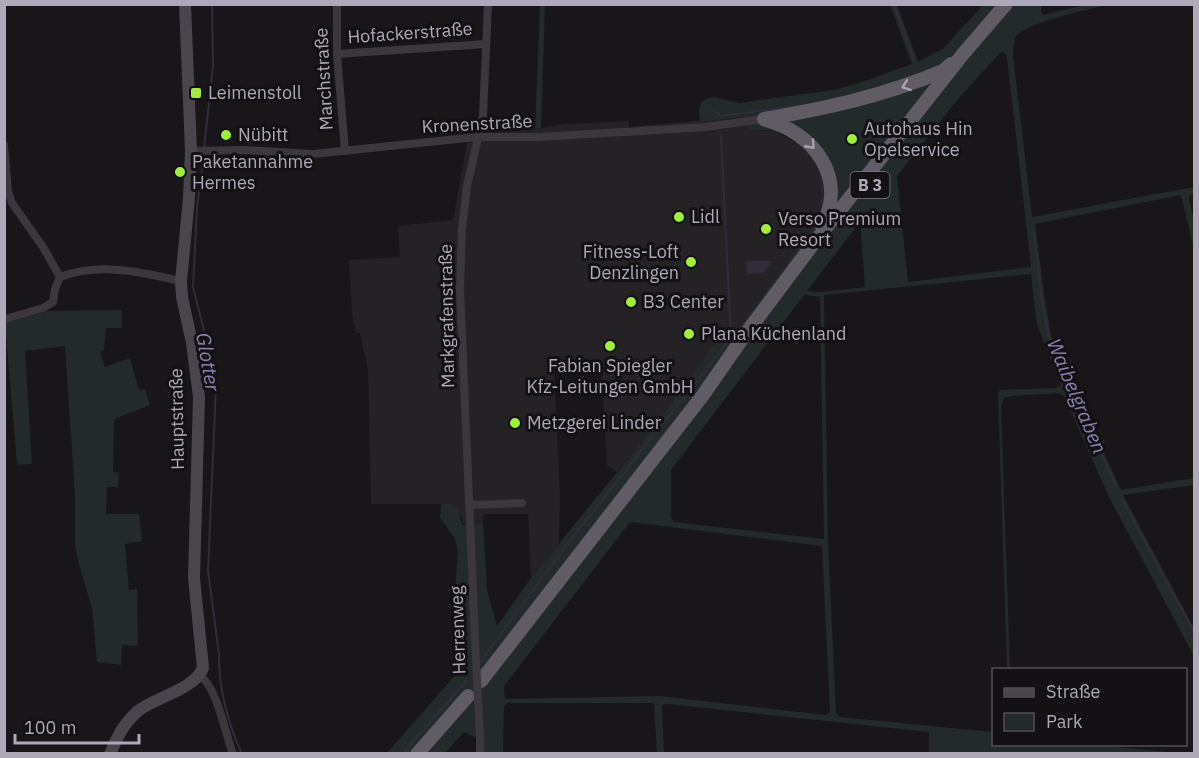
<svg xmlns="http://www.w3.org/2000/svg" width="1199" height="758" font-family="'IBM Plex Sans',sans-serif">
	<style>
		.built { fill: #242225 }
		.green { fill: #222b29; fill-rule: evenodd }
		.water { fill: #302c3c }
		.lines { fill: none; stroke-linecap: round; stroke-linejoin: round }
		.stream { stroke: #302c3c; stroke-width: 2 }
		.minor { stroke: #3b373d; stroke-width: 8 }
		.secondary { stroke: #49454d; stroke-width: 12 }
		.trunk { stroke: #605b65; stroke-width: 14 }
		.minor-bridge { stroke: #3b373d; stroke-width: 8 }
		.oneway { stroke: #a7a0b0 }
		.poi-dot { fill: #a0f036; stroke: #131113; stroke-width: 2 }
		.labels { text-anchor: middle; stroke-width: 6; stroke-linejoin: round; paint-order: stroke }
		.shield { fill: #131113; stroke: #807b86; stroke-width: 1.5 }
		.shield-label { font-size: 16px; font-weight: bold; fill: #afa8b8 }
		.street-label { font-size: 18px; fill: #afa8b8; stroke: #131113 }
		.poi-label { font-size: 18px; fill: #afa8b8; stroke: #131113; text-anchor: start }
		.water-label { font-size: 20px; font-style: italic; fill: #8c80b3; stroke: #131113 }
	</style>
	<rect width="100%" height="100%" fill="#181618"/>
	<polygon class="built" points="745,116 748,131 775,131 797,143 813,158 822,182 822,196 819,218 728,342 616,472 607,465 601,362 554,366 560,496 559,543 531,578 528,514 484,514 483,523 462,523 462,518 452,504 371,504 368,370 360,333 356,333 352,312 349,260 400,257 398,226 453,220 469,131 538,129 563,124 629,121 629,127"/>
	<g class="green">
		<polygon points="540,5 545,5 541,128 535,129"/>
		<path d="M890 5H897L918 62 944 48 983 5H1042L1041 12 1043 15 1084 5H1107C1089 9 1026 23 1016 36 1013 41 1014 49 1013 55L1032 217 1194 187V194L1190 195 1189 199 1194 221V249L1181 195 1035 224 1045 301 1051 335 1121 490 1194 478V485L1123 495 1194 628V656L1109 497 1064 396 1058 393 1012 396 1004 398 1001 406 1010 669H1007L998 394 1000 390 1056 388 1061 385 1037 325 1031 274 824 295 828 543 836 712 840 717 993 732 994 744H1088L1176 753H929V732L667 704 662 705 664 753H657L654 703H507L504 706 503 753H484L483 737H474L464 732 445 753 386 754 458 672 459 664 454 648 453 616 458 551 454 537 440 518 441 504H452L458 510 462 525 483 523 487 590 497 626 531 578 648 434 718 340 728 342 819 218C825 181 820 143 776 132 767 129 756 131 748 131L745 116 700 122 699 110 702 101 709 98 715 97 739 103 833 90 859 83 912 64ZM1001 52 1005 53 1007 57 1031 267 908 282 897 176 958 99ZM860 222 865 287 822 292 807 291ZM804 295 820 297 824 539 674 522 671 518V470ZM630 522 822 546 830 712 825 715 659 696 505 699 504 686Z"/>
		<polygon points="122,310 122,328 106,328 104,350 100,352 105,367 130,358 139,390 145,389 150,405 114,419 113,472 119,473 118,487 107,487 106,514 139,514 142,541 125,544 129,590 137,589 138,646 122,645 121,665 97,662 92,608 78,561 75,544 75,496 65,346 25,351 32,464 17,465 5,323 48,311"/>
	</g>
	<polygon class="water" points="746,261 772,261 764,273 747,274"/>
	<g class="lines">
		<g class="stream">
			<polyline points="894,4 914,61"/>
			<polyline points="712,111 718,113 720,116 805,105"/>
			<polyline points="204,148 213,66 212,4"/>
			<path d="M204 154 197 208 193 287 213 366 216 387 208 571 219 654C218 686 228 724 242 754"/>
			<polyline points="1034,233 1042,302 1049,337 1116,486"/>
			<polyline points="1123,501 1194,632"/>
			<polyline points="480,662 568,543 731,338 721,135"/>
			<polyline points="402,754 467,680"/>
		</g>
		<g class="minor">
			<polyline points="337,4 337,54 345,151"/>
			<polyline points="337,54 486,44"/>
			<polyline points="4,145 8,191 12,203 43,247 60,277"/>
			<polyline points="191,151 244,150 313,154 477,137 538,137 624,132 705,127 764,119"/>
			<path d="M5 319 43 308 53 302 55 289 60 277C101 262 140 272 181 281"/>
			<polyline points="470,505 522,503"/>
			<polyline points="475,640 460,288 462,229 467,186 483,116 488,4"/>
			<path d="M200 676C217 687 225 733 233 754"/>
			<polyline points="480,737 480,754"/>
		</g>
		<path class="secondary" d="M110 754C117 737 124 723 138 711 156 697 195 689 203 668L194 578 199 397 192 343 182 297 181 281 189 198 191 151 185 4"/>
		<g class="trunk">
			<path d="M764 119C828 108 883 96 943 71L951 64"/>
			<path d="M766 120C814 133 848 178 822 226"/>
			<polyline points="481,681 703,395 744,336 810,248 963,54 1006,4"/>
			<polyline points="417,754 468,696"/>
		</g>
		<polyline class="minor-bridge" points="475,640 480,737"/>
	</g>
	<defs><path id="oneway-chevron" d="M-2-3.5L2.5 0L-2 3.5" fill="none" stroke-width="1.6" stroke-linecap="round" stroke-linejoin="round" transform="scale(1.5)"/></defs>
	<g class="oneway">
		<use href="#oneway-chevron" transform="translate(906 86) rotate(160)"/>
		<use href="#oneway-chevron" transform="translate(811 145) rotate(48)"/>
	</g>
	<g class="poi-dot">
		<rect x="190" y="87" width="12" height="12" rx="3"/>
		<circle cx="226" cy="135" r="6"/>
		<circle cx="852" cy="139" r="6"/>
		<circle cx="180" cy="172" r="6"/>
		<circle cx="679" cy="217" r="6"/>
		<circle cx="766" cy="229" r="6"/>
		<circle cx="691" cy="262" r="6"/>
		<circle cx="631" cy="302" r="6"/>
		<circle cx="689" cy="334" r="6"/>
		<circle cx="610" cy="346" r="6"/>
		<circle cx="515" cy="423" r="6"/>
	</g>
	<g class="labels">
		<rect class="shield" x="850.5" y="172" width="39" height="26" rx="4.5"/>
		<g class="shield-label">
			<text x="870" y="191">B 3</text>
		</g>
		<g class="street-label">
			<text transform="translate(410 33) rotate(-4)" y="6">Hofackerstraße</text>
			<text transform="translate(324 79) rotate(-93)" y="6">Marchstraße</text>
			<text transform="translate(477 124) rotate(-3)" y="6">Kronenstraße</text>
			<text transform="translate(447 316) rotate(-91)" y="6">Markgrafenstraße</text>
			<text transform="translate(177 419) rotate(-91)" y="6">Hauptstraße</text>
			<text transform="translate(458 630) rotate(-92)" y="6">Herrenweg</text>
		</g>
		<g class="poi-label">
			<text x="208" y="99">Leimenstoll</text>
			<text x="864" y="135">Autohaus Hin<tspan x="864" dy="21">Opelservice</tspan></text>
			<text x="238" y="141">Nübitt</text>
			<text x="192" y="168">Paketannahme<tspan x="192" dy="21">Hermes</tspan></text>
			<text x="691" y="223">Lidl</text>
			<text x="778" y="225">Verso Premium<tspan x="778" dy="21">Resort</tspan></text>
			<text x="679" y="258" text-anchor="end">Fitness-Loft<tspan x="679" dy="21">Denzlingen</tspan></text>
			<text x="643" y="308">B3 Center</text>
			<text x="701" y="340">Plana Küchenland</text>
			<text x="610" y="372" text-anchor="middle">Fabian Spiegler<tspan x="610" dy="21">Kfz-Leitungen GmbH</tspan></text>
			<text x="527" y="429">Metzgerei Linder</text>
		</g>
		<g class="water-label">
			<text transform="translate(208 362) rotate(80)" y="7">Glotter</text>
			<text transform="translate(1077 396) rotate(67)" y="7">Waibelgraben</text>
		</g>
	</g>
	<rect width="1199" height="758" fill="none" stroke="#afa8b8" stroke-width="12"/>
	<rect x="992" y="668" width="195" height="78" fill="#131113" stroke="#514d55" stroke-width="1.5"/>
	<rect x="1004" y="688" width="30" height="9" fill="#49454d" stroke="#514d55" stroke-width="1.5"/>
	<text x="1046" y="698" font-size="18" fill="#afa8b8">Straße</text>
	<rect x="1004" y="713" width="30" height="18" fill="#222b29" stroke="#514d55" stroke-width="1.5"/>
	<text x="1046" y="728" font-size="18" fill="#afa8b8">Park</text>
	<path d="M15 734v9h124v-9" fill="none" stroke="#afa8b8" stroke-width="3"/>
	<text x="24" y="734" font-size="18" fill="#afa8b8" stroke="#131113" stroke-width="4.5" paint-order="stroke">100 m</text>
</svg>
